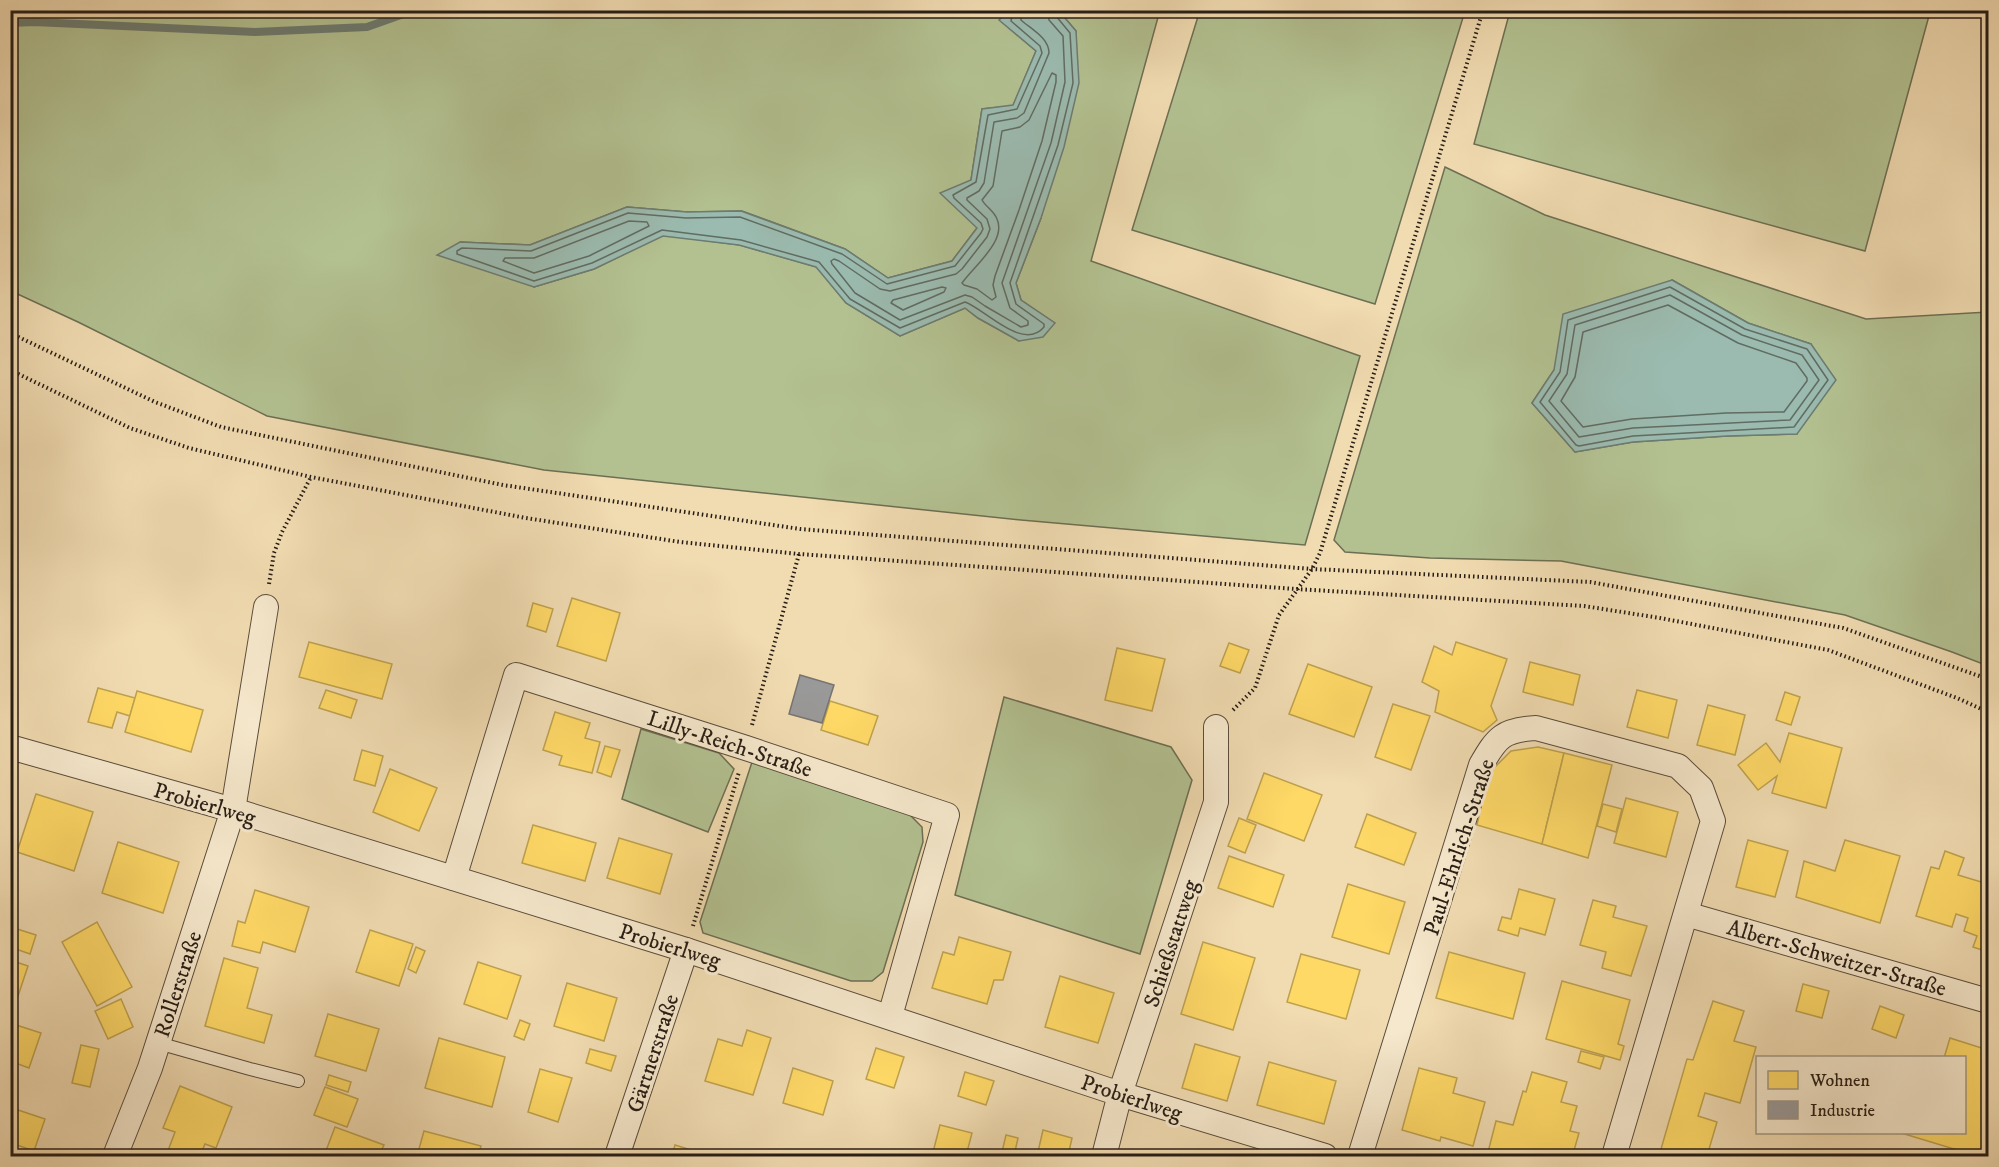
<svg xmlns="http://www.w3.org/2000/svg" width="1999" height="1167" font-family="'IM FELL DW Pica',serif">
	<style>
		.green { fill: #b3c191; stroke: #6d6f53; stroke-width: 1.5; fill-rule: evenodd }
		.water { fill: #9bbbb0; stroke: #6d7c72; stroke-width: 1.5 }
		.homes { fill: #ffd966; stroke: #bea14e; stroke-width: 1.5 }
		.industry { fill: #999; stroke: #777471; stroke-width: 1.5 }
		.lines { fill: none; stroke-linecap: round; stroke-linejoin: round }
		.shore { stroke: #616c62; stroke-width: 1.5 }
		.stream { stroke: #6d7c72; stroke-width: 8 }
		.service-casing { stroke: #5a4c3c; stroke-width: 14 }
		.minor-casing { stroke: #5a4c3c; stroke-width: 26 }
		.path { stroke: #271d15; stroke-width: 4; stroke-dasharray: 1.5 3; stroke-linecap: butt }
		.service { stroke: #f6e8cc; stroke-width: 12 }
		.minor { stroke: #f6e8cc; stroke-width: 24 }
		.labels { text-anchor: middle; stroke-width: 6; stroke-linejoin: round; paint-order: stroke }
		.street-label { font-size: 22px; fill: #271d15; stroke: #f6e8cc }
	</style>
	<rect width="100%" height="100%" fill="#f1dbb1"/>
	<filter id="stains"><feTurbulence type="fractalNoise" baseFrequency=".00333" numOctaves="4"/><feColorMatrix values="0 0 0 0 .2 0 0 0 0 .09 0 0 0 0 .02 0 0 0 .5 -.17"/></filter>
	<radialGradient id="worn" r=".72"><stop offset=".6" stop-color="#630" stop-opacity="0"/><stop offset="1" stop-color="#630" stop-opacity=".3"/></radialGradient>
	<g class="green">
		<polygon points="1010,10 1000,20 1036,51 1013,106 982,109 971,180 977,228 952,261 888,278 845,249 742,211 687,212 627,207 530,245 460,242 534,287 594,269 663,235 740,245 817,267 846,303 900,336 965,308 978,318 1019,341 1054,323 1021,300 1016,283 1041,218 1076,31 1059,11 1160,10 1091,261 1360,356 1305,545 1021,520 544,470 267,416 78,322 11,291 11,11"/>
		<polygon points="1200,10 1465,11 1375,304 1132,230"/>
		<polygon points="1925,11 1930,12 1865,251 1474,144 1510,11"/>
		<path d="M1445 167 1545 215 1866 319 1988 312V666L1952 652 1845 615 1561 561 1430 558 1345 552 1334 540ZM1672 280 1748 323 1811 344 1797 434 1727 436 1633 442 1575 452 1532 403 1554 370Z"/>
		<polygon points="1004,697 1171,747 1192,780 1140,954 955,895"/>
		<polygon points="641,729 719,753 734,769 708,832 622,799"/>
		<polygon points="752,762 908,813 922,827 923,842 883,972 872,981 851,981 703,933 700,922"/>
	</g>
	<g class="water">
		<polygon points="1010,11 1059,11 1076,31 1079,83 1064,147 1041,218 1016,283 1021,300 1055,323 1043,337 1019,341 978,318 965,308 900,336 846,303 816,267 739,245 663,236 594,269 534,287 437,255 460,242 530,245 627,207 687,212 741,211 845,249 888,278 952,261 977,228 940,193 971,180 982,109 1013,105 1036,51 999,20"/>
		<polygon points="1672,280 1748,323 1811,344 1836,380 1797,434 1727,436 1633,442 1575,452 1532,403 1554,370 1563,314"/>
	</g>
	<g class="homes">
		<polygon points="572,598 620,613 606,661 557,646"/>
		<polygon points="533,603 553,609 546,632 527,626"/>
		<polygon points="309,642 392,664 382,699 299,677"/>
		<polygon points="1456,642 1507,659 1491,706 1497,720 1483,732 1435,712 1439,691 1422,682 1434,646 1452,655"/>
		<polygon points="1229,643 1249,650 1240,673 1220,666"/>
		<polygon points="1117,648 1165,659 1152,711 1105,700"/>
		<polygon points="1530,662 1580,675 1573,705 1523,692"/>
		<polygon points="1308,664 1372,687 1354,737 1289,714"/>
		<polygon points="98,688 135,698 130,716 117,712 112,728 88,722"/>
		<polygon points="326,690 357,700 351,718 319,708"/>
		<polygon points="1637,690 1677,700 1668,738 1627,727"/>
		<polygon points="137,691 203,710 191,752 125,732"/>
		<polygon points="1785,692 1800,697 1791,725 1776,720"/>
		<polygon points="830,701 878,716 868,745 821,730"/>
		<polygon points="1393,704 1430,716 1411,770 1375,757"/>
		<polygon points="1708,705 1745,715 1735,755 1697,745"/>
		<polygon points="555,712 590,723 585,738 600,742 592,773 559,765 562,756 543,750"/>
		<polygon points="1789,733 1842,748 1826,808 1772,793 1777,776 1758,790 1738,765 1766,743 1780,762"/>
		<polygon points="605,746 620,750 611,777 597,772"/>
		<polygon points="1538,747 1564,753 1542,844 1477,825 1484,793 1492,770 1511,751"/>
		<polygon points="362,750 383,756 375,786 354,780"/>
		<polygon points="1564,753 1612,765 1588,858 1542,844"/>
		<polygon points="390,769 437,788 419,831 373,812"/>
		<polygon points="1264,773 1322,795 1304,841 1247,819"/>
		<polygon points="36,794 93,812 74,871 17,852"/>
		<polygon points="1626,798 1678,812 1666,857 1614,843"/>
		<polygon points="1603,804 1622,809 1616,832 1597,826"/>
		<polygon points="1367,814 1416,833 1404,865 1355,847"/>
		<polygon points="1239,818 1256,825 1245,853 1228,846"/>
		<polygon points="533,825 596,843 585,881 522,863"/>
		<polygon points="619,838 672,854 660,894 607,878"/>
		<polygon points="1748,840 1788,851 1775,897 1736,887"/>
		<polygon points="1845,840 1900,856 1880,923 1796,897 1804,861 1835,871"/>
		<polygon points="118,842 179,862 163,913 102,893"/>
		<polygon points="1945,851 1964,858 1958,875 1988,884 1988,952 1973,947 1977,936 1964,931 1968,918 1956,914 1952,927 1916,916 1931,867 1939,869"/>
		<polygon points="1229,856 1284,875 1273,907 1218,888"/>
		<polygon points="1348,884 1405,902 1389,954 1332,937"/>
		<polygon points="1519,889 1555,899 1545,935 1520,928 1518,936 1498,930 1502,917 1511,919"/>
		<polygon points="255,890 309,907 295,952 263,942 260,953 232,946 238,921 245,923"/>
		<polygon points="1593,900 1616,906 1613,917 1647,926 1631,976 1602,968 1606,952 1580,945"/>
		<polygon points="97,922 132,987 97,1006 62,942"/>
		<polygon points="14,928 36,935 30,954 10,947 10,938"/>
		<polygon points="370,930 413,944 399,986 356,972"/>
		<polygon points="959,937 1011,952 1003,980 994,980 987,1004 932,988 943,952 954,955"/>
		<polygon points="1203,942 1255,958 1233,1030 1181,1014"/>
		<polygon points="416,947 425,951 416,973 408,969"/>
		<polygon points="1449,952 1525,973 1513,1019 1436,998"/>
		<polygon points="1301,954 1360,970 1346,1019 1287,1002"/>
		<polygon points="224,958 258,968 247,1008 272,1015 264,1043 205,1026"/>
		<polygon points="10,960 28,966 18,996 10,994"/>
		<polygon points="478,962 521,976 507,1019 464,1004"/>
		<polygon points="1060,976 1114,993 1098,1043 1045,1027"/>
		<polygon points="1562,981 1630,1000 1618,1044 1624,1046 1620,1060 1546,1039"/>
		<polygon points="567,983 617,998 604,1041 554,1026"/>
		<polygon points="1803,984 1829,991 1822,1018 1796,1011"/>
		<polygon points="121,999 133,1027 108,1039 95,1011"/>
		<polygon points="1713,1001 1744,1011 1734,1041 1756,1047 1740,1103 1705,1093 1698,1116 1717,1122 1707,1156 1659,1156 1687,1059 1693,1060"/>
		<polygon points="1880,1006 1904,1015 1896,1038 1872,1029"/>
		<polygon points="328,1014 379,1029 366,1071 315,1056"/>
		<polygon points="520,1020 530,1024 524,1040 514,1036"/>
		<polygon points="10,1023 41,1033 29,1068 10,1061"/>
		<polygon points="747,1030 771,1038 753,1095 705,1081 718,1039 742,1046"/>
		<polygon points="439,1038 505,1057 492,1107 425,1088"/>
		<polygon points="1950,1038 1988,1050 1988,1156 1977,1156 1898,1132 1964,1132 1964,1058 1944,1058"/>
		<polygon points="1195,1044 1240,1057 1227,1101 1182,1088"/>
		<polygon points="81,1045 99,1049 90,1087 72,1083"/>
		<polygon points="876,1048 904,1057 894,1088 866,1079"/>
		<polygon points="590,1049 616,1056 611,1071 586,1063"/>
		<polygon points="1581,1051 1604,1057 1600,1069 1578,1062"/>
		<polygon points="1269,1062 1336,1081 1324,1124 1257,1105"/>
		<polygon points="793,1068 833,1081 823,1115 783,1103"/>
		<polygon points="1419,1068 1457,1078 1453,1093 1485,1102 1473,1146 1441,1137 1440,1141 1402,1130"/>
		<polygon points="540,1069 572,1078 558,1122 528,1112"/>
		<polygon points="965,1072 994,1081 986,1105 958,1096"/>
		<polygon points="1532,1072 1567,1082 1561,1102 1577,1106 1570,1131 1579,1133 1573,1154 1571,1153 1571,1156 1487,1156 1496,1121 1513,1125 1523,1091 1526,1092"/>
		<polygon points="329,1075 351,1082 348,1092 326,1085"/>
		<polygon points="180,1086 232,1107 216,1148 205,1144 200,1156 166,1156 175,1132 163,1128"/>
		<polygon points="325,1087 358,1099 347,1127 314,1115"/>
		<polygon points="12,1108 45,1119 34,1151 17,1145 15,1151 10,1150"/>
		<polygon points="940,1125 972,1133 966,1156 932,1156"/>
		<polygon points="335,1127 384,1145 379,1156 324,1156"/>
		<polygon points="1043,1130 1072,1138 1068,1156 1037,1156"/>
		<polygon points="424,1131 481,1146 478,1156 417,1156"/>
		<polygon points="1006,1135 1018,1138 1014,1156 1001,1156"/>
		<polygon points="675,1145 704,1154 703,1156 672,1156"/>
	</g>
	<polygon class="industry" points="800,675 834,685 822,723 789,714"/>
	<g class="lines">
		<g class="shore">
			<path d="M1013 10 1011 21 1040 46 1042 53 1017 109 988 115 976 182 953 195 954 198 981 223 983 229 981 233 955 266 887 284 842 254 740 217 686 218 628 213 531 251 462 248 457 251V254L534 281 592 263 662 230 741 240 819 262 850 299 900 328 965 302C985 309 1023 352 1044 327V324L1016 304 1010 283 1058 145 1073 83 1070 33 1056 16 1055 10"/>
			<path d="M1021 10V20C1031 29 1049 38 1049 53L1024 113 1017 118 994 122 984 183 979 191 967 198V200L987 219 990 229 987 237 962 269 956 274 890 291 880 289 839 261 834 259 831 261 832 264 855 293 900 320 965 295 972 297 985 306 1021 327 1028 325V321L1010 308 1002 283 1051 143 1065 82 1063 36 1049 20 1047 10"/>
			<path d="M1052 73 1056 75V82L1042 141 1019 210 995 276 993 285 996 297 992 300 977 289 964 285 962 283C973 267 1007 241 997 219 994 211 986 207 982 200L993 186 1002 131 1020 127 1029 120Z"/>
			<polygon points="629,221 647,222 649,226 589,256 534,273 503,261 505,258 534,258"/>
			<polygon points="942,287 946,288 944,292 903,310 891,303 893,300"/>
			<polygon points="1670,287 1745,329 1807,349 1828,380 1794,427 1633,436 1579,446 1576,445 1540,402 1560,372 1568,320"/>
			<polygon points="1670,295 1742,335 1802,355 1819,380 1790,420 1633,428 1579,437 1549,401 1567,374 1575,325"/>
			<polygon points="1668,305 1738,343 1796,363 1807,378 1807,381 1784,412 1726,413 1632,419 1583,427 1561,401 1575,377 1583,332"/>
		</g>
		<polyline class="stream" points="10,23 34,22 255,32 367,27 415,10"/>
		<g class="service-casing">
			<polyline id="service" points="158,1043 250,1069 298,1081"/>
		</g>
		<g class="minor-casing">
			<g id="minor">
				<polyline points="10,747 233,810 686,950 1120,1094 1325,1156"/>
				<polyline points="454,878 516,675 746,748 947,815 890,1016"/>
				<polyline points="1686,914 1988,1001"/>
				<polyline points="115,1156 150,1068 233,810 266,607"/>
				<polyline points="617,1156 686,950"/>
				<polyline points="1104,1156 1120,1094 1216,802 1216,727"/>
				<path d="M1360 1156 1481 765C1497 737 1503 730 1536 728L1678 766 1701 788 1713 821 1614 1156"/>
			</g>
		</g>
		<g class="path">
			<polyline points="10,333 155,402 221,427 503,485 800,529 1312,569 1590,582 1843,628 1988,679"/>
			<polyline points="10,370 130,428 189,448 311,477 526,518 680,542 799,554 1296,589 1584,606 1660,618 1828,650 1957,698 1988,712"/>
			<polyline points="269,584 274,553 282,532 311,477"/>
			<polyline points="1233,710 1255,688 1279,615 1312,569 1320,553 1483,10"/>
			<polyline points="752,725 799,554"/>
			<polyline points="693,926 739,772"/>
		</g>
		<use href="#service" class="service"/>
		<use href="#minor" class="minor"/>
	</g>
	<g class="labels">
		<g class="street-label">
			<text transform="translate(730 743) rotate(18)" y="8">Lilly-Reich-Straße</text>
			<text transform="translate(205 803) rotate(16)" y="8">Probierlweg</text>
			<text transform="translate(1458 847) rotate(-72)" y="8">Paul-Ehrlich-Straße</text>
			<text transform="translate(1170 943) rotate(-72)" y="8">Schießstattweg</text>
			<text transform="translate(670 945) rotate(17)" y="8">Probierlweg</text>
			<text transform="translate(1837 957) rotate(16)" y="8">Albert-Schweitzer-Straße</text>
			<text transform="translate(177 984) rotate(-72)" y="8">Rollerstraße</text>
			<text transform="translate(652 1053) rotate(-72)" y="8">Gärtnerstraße</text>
			<text transform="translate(1132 1097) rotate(18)" y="8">Probierlweg</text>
		</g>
	</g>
	<rect width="1999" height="1167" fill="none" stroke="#f1dbb1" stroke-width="36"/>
	<rect x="12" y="12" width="1975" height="1143" fill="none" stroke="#271d15" stroke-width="3"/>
	<rect x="18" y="18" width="1963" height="1131" fill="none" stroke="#271d15" stroke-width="1.5"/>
	<rect x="1756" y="1056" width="210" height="78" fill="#f6e8cc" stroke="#a39783" stroke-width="1.5"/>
	<rect x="1768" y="1071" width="30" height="18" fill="#ffd966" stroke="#a39783" stroke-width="1.5"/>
	<text x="1810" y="1086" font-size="18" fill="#271d15">Wohnen</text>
	<rect x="1768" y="1101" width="30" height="18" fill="#999999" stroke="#a39783" stroke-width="1.5"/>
	<text x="1810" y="1116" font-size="18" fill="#271d15">Industrie</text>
	<rect width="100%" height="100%" filter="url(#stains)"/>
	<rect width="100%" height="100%" fill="url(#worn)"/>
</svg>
